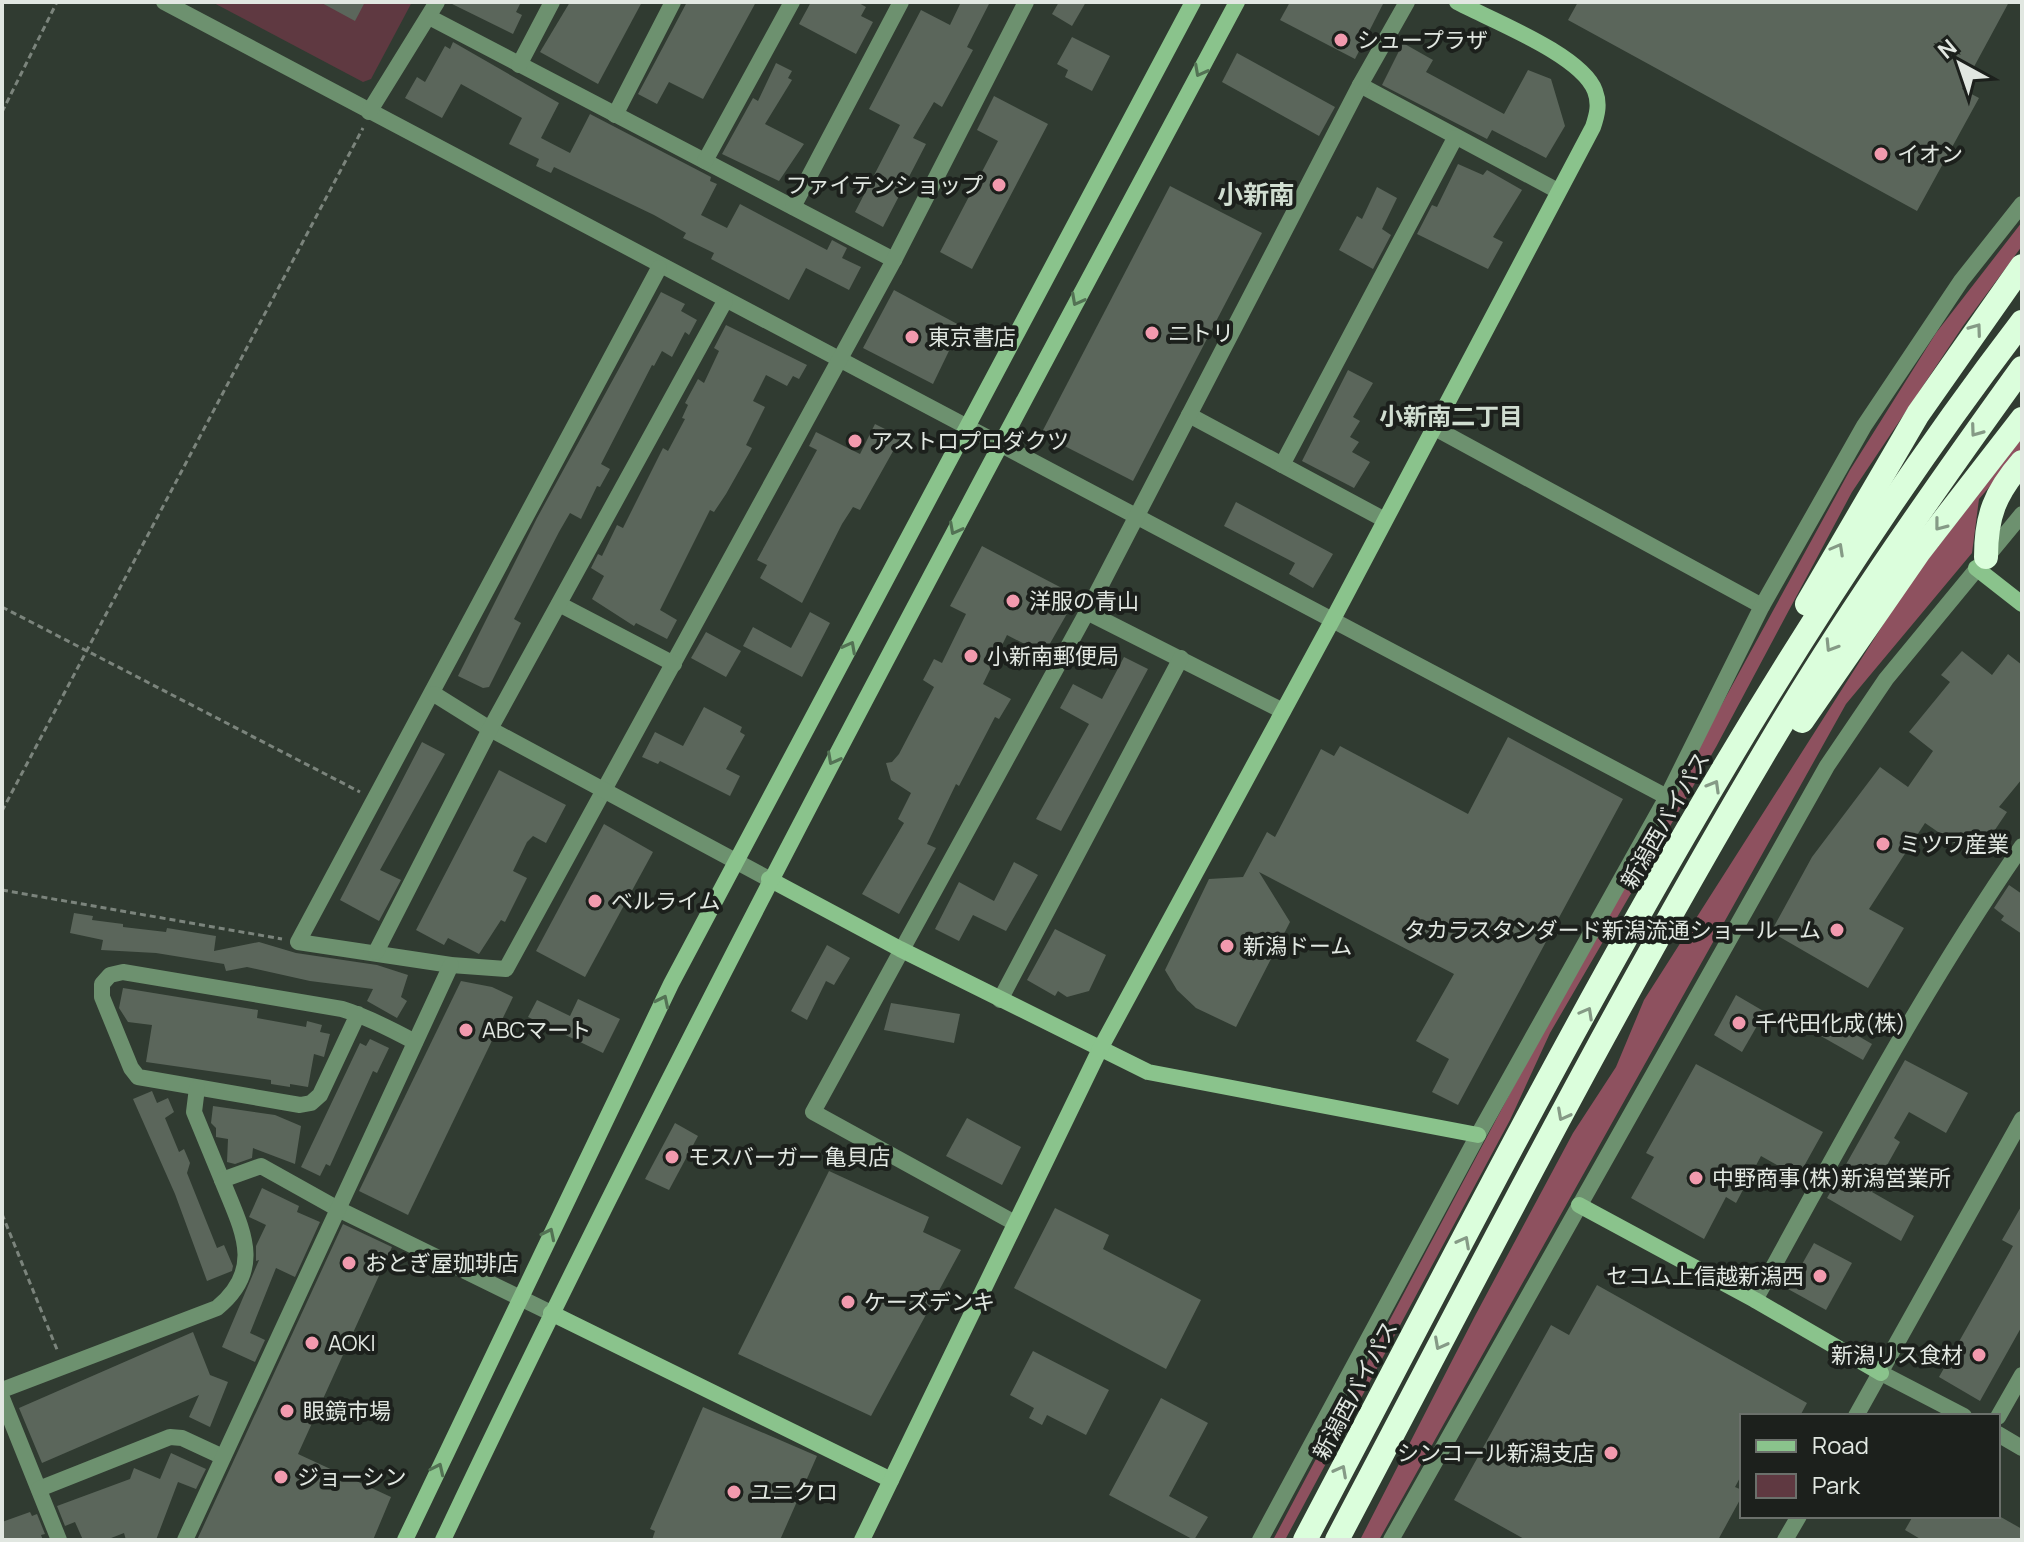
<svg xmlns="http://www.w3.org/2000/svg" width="2024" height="1542" font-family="Manrope,'Noto Sans JP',sans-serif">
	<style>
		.green { fill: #5f3941 }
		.forest { fill: #8e515f }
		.building { fill: #5b665b }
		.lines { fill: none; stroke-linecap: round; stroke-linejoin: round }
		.path { stroke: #7b847c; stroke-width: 3; stroke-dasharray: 6 4; stroke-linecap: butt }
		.street { stroke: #6d916f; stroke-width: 16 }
		.secondary { stroke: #8ac38c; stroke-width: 16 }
		.highway { stroke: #dbfedc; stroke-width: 24 }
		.oneway { stroke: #537254 }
		.oneway2 { stroke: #859a86 }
		.poi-dot { fill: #f29aae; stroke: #1c201c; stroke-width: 3 }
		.labels { text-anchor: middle; stroke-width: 8; stroke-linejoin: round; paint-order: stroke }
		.poi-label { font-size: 22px; fill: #e1e7e1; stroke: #1c201c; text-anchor: start }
		.street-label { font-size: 22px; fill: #e1e7e1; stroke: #1c201c }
		.neighbourhood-label { font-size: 24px; font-weight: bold; fill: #d0ddd0; stroke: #1c201c }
		.quarter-label { font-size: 26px; font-weight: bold; fill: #d0ddd0; stroke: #1c201c }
	</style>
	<rect width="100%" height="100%" fill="#303b31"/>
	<polygon class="green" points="212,2 412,2 371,79 363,82"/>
	<g class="forest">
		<polygon points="2022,222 2022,246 1963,326 1852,492 1716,747 1550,1033 1510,1120 1285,1540 1273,1540 1542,1033 1850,470 1936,333"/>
		<polygon points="2022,438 2022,449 1979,499 1972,553 1846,704 1379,1540 1360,1540 1476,1314 1573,1133 1616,1067 1644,1000 1909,584"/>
	</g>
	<g class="building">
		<polygon points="320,2 365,2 355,21"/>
		<polygon points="448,2 521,2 516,12 522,15 513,34"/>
		<polygon points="570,2 642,2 598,84 540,52"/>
		<polygon points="687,2 756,2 703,99 669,82 657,104 638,94"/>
		<polygon points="811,2 857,2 866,7 861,16 873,22 856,54 799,24"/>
		<polygon points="961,2 990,2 967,47 973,50 942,107 934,102 913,138 926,144 883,227 855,212 900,125 869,109 921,10 950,25"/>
		<polygon points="1059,2 1086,2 1072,26 1052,14"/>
		<polygon points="1290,2 1384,2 1355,59 1280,20"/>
		<polygon points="1578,2 2009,2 1962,89 1979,98 1917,211 1568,20"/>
		<polygon points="1072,37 1110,56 1092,91 1065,77 1068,70 1057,64"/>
		<polygon points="453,42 559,103 541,138 570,153 590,114 711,177 710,181 717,184 701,215 727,228 740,204 827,250 832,240 847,248 842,258 861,267 849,290 806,268 789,300 711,259 714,253 683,238 686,233 654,215 554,167 551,173 536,166 539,159 509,144 522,118 461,84 442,118 405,98 417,77 425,82 445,46 450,49"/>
		<polygon points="1403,43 1433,60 1426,72 1504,114 1528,70 1551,79 1565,126 1546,158 1492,130 1487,139 1382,85"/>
		<polygon points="1237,53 1335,107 1319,136 1222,82"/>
		<polygon points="776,63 792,71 788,78 792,80 765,124 804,144 779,181 722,154 753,98 758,101"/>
		<polygon points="994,96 1048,124 972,269 940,252 998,141 977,130"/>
		<polygon points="1458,164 1483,175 1487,170 1522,190 1493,237 1503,242 1488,269 1417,234 1432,205 1437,207"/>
		<polygon points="1170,186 1262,233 1133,481 1041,434"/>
		<polygon points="1377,187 1397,198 1382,229 1391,235 1373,269 1339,250 1357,216 1362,219"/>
		<polygon points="894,290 961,326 933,384 863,348"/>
		<polygon points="661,292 685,304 681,311 697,320 689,335 685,332 672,357 662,351 654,366 652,365 601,464 610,469 600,487 597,486 581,519 570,513 559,532 514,619 521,623 489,687 483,688 458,676 537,518"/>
		<polygon points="726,325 807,365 799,379 793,376 787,386 766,375 753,401 765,407 746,445 752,448 726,494 714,512 710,510 660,610 677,620 667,639 636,623 634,626 592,599 604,576 591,568 598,554 602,556 617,525 623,528 663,448 668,451 685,419 682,418 688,405 685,403 698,379 704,383 719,351 714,348"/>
		<polygon points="1348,370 1373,383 1353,417 1360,421 1350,437 1359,442 1352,452 1370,462 1354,488 1302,461"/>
		<polygon points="875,424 901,437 860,510 853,507 842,524 802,603 760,578 767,565 757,560 817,450 809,446 816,432 860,454"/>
		<polygon points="1236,502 1333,554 1313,588 1289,574 1295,563 1224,526"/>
		<polygon points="982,546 1077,596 1044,654 1007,635 983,684 1011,699 999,719 995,717 959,786 956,784 927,844 936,848 899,914 862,894 904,823 898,819 911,793 891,780 886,763 892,762 899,754 934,687 923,680 934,659 942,663 966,614 950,606"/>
		<polygon points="810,612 830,623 802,677 743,646 753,627 791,648"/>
		<polygon points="706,632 741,651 726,677 691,658"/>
		<polygon points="1962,651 1992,675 2008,654 2022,665 2022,779 1999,807 2007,812 1976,858 1925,823 1869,909 1904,928 1868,988 1771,932 1812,857 1880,767 1908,787 1933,751 1909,732 1950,682 1941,675"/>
		<polygon points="1124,657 1148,669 1061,831 1036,819 1089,724 1060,708 1073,684 1102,699"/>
		<polygon points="704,707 742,727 740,732 745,735 726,769 740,776 730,796 660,761 658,764 642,757 655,732 683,746"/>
		<polygon points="1508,737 1623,799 1458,1105 1432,1092 1449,1059 1416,1041 1454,974 1259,872 1290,922 1236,1027 1196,1008 1177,990 1165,970 1209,879 1243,877 1267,832 1275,837 1321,749 1334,756 1340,746 1468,814"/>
		<polygon points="422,742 445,754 380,870 401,880 379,921 340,900"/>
		<polygon points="499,770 566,805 546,843 533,836 527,842 513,871 527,878 505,922 501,920 479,954 448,938 444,945 416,930"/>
		<polygon points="604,824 653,852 585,977 536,951"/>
		<polygon points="1014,862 1038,875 1006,931 973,915 959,941 935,929 959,882 994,901"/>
		<polygon points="2009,885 2022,894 2022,934 2001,920 2004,916 1994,908"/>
		<polygon points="74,913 93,916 92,920 123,924 123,927 166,932 167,928 216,936 214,951 259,942 296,953 377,965 408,975 401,997 407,1001 397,1018 367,1001 373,989 310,981 247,967 226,971 224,964 156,953 101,950 103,940 70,933"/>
		<polygon points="1055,929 1106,955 1089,991 1067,997 1058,991 1055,996 1027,980"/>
		<polygon points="827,945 850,958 834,985 826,981 807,1020 791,1011"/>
		<polygon points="461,981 492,987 513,997 408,1215 359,1191"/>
		<polygon points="123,988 258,1010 257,1018 279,1022 306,1027 307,1021 322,1025 320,1032 330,1034 324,1057 314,1054 308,1087 290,1084 290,1087 271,1084 271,1080 146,1062 152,1025 128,1022 119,1008"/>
		<polygon points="1736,995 1765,1012 1742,1052 1714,1035"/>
		<polygon points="578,999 620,1019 603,1053 528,1017 537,1000 570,1016"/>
		<polygon points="891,1003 960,1014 954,1043 884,1030"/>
		<polygon points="1829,1019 1872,1044 1863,1060 1819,1035"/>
		<polygon points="370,1039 389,1048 377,1073 373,1071 330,1166 326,1164 320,1176 301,1167 360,1043 366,1046"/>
		<polygon points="1905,1060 1968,1093 1946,1133 1909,1112 1894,1138 1900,1142 1872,1192 1914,1216 1901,1241 1827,1198"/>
		<polygon points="1696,1064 1823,1132 1798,1177 1761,1156 1736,1203 1726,1197 1704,1239 1631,1198 1654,1157 1646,1153"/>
		<polygon points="152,1091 157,1103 168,1098 174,1112 165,1118 179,1152 184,1149 190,1163 187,1173 217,1248 224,1245 233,1266 232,1271 207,1281 175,1194 133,1099"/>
		<polygon points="213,1106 275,1115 301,1126 295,1164 253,1148 252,1158 235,1164 227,1162 228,1139 216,1137 216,1128 211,1123"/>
		<polygon points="967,1118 1021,1147 1002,1185 946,1156"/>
		<polygon points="675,1123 698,1136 669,1190 645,1179"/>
		<polygon points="829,1171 929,1217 923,1232 961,1250 871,1416 738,1354"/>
		<polygon points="262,1188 299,1206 297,1212 320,1222 295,1277 276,1268 250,1333 265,1340 255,1362 222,1347 259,1260 256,1261 256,1246 266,1225 249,1217"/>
		<polygon points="2022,1205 2022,1326 1980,1401 1939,1377 2013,1246 2002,1240"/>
		<polygon points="1055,1208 1109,1235 1103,1249 1201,1300 1166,1369 1014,1288"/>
		<polygon points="343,1224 392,1247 298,1454 391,1497 373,1540 197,1540"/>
		<polygon points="1814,1243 1852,1263 1826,1310 1788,1289"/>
		<polygon points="1597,1285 1807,1403 1800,1416 1742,1416 1742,1474 1735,1487 1742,1490 1742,1496 1718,1540 1526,1540 1454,1500 1551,1325 1569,1335"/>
		<polygon points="193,1332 210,1375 228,1382 210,1427 189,1417 199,1395 42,1463 19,1408"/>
		<polygon points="1033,1351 1109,1390 1086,1435 1047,1415 1042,1425 1029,1418 1034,1408 1010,1395"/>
		<polygon points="1161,1398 1208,1423 1169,1496 1208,1517 1194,1540 1109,1495"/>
		<polygon points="703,1407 817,1456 780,1540 652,1540 655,1531 650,1529"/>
		<polygon points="171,1453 206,1469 196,1489 178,1482 156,1540 126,1540 124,1533 106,1540 83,1540 75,1522 65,1526 57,1506 130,1479 134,1468 160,1479"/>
		<polygon points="30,1512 32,1516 37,1514 45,1534 41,1535 43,1540 2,1540 2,1522"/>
		<polygon points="1913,1516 1999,1516 2022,1529 2022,1540 1922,1540 1905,1530"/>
	</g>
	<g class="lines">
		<g class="path">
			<polyline points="2,112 57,2"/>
			<polyline points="2,607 360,792"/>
			<polyline points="2,811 363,128"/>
			<polyline points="2,890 282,939"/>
			<polyline points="2,1214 58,1352"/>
		</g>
		<g class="street">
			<path d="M164 2C663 269 1165 533 1667 797"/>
			<polyline points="429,17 894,260"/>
			<polyline points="519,65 552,2"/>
			<polyline points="1360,85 1558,191"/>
			<polyline points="369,112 437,2"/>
			<polyline points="615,115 673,2"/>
			<polyline points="705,161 792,2"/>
			<polyline points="793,207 901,2"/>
			<polyline points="659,268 298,942 451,965 506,969 894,260 1026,2"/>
			<polyline points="1189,415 1383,519"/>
			<polyline points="1433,427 1762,606"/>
			<polyline points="1282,465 1455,138"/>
			<polyline points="559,604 674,664"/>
			<polyline points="1087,612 1283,711"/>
			<polyline points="434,694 490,729 769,879"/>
			<polyline points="376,952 490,729 725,301"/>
			<polyline points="1000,1000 1181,658"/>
			<path d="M358 1014 320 1095 311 1103 300 1105 138 1077 131 1068 102 997V984L110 975 123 972 342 1009C368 1017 391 1029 415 1042"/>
			<polyline points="197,1088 194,1112 222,1180"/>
			<polyline points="1013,1222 813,1112 1087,612 1360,85 1407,2"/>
			<path d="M1755 1300C1840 1146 1922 990 2022 846"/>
			<polyline points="1881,1373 1964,1416"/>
			<path d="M2 1390 217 1308C266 1268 241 1228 222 1180L261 1166 338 1209 551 1313"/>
			<polyline points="2,1398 59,1540"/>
			<polyline points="1856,1416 2022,1119"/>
			<polyline points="1998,1417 2022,1375"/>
			<polyline points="1998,1434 2022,1448"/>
			<polyline points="39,1489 170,1437 182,1438 223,1457"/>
			<polyline points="185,1540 451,965"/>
			<polyline points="1260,1540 1478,1135 1667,797 1762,606 1864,426 1961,281 2022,204"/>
			<polyline points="1391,1540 1827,766 1886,679 2022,514"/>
			<polyline points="1785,1540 1799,1516"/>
		</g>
		<g class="secondary">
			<polyline points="1976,568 2022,604"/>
			<polyline points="769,879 900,949 1148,1072 1478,1135"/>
			<polyline points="1579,1205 1755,1300 1881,1373"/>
			<polyline points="551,1313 891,1480"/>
			<polyline points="405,1540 671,984 1193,2"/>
			<path d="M443 1540C690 1018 965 511 1237 2"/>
			<path d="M862 1540 1100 1049 1332 621 1593 127C1597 115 1600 104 1595 91 1582 55 1491 20 1457 2"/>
		</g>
		<g class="highway">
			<path d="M1986 557C1986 516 1995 493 2022 462"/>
			<polyline points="1807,604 1918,414 2022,266"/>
			<polyline points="1802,721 1919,552 2022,419"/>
			<path d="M1305 1540C1525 1124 1735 697 2022 322"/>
			<path d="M1337 1540C1480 1269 1620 994 1778 730 1853 605 1937 486 2022 368"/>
		</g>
	</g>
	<defs><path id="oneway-chevron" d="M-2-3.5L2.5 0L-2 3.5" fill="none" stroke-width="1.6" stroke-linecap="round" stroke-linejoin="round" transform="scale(2)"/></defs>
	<g class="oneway">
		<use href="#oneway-chevron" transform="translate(1200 71) rotate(118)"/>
		<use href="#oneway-chevron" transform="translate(1077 300) rotate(118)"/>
		<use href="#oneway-chevron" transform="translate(955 529) rotate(118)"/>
		<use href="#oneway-chevron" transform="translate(850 647) rotate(-62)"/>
		<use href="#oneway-chevron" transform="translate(833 759) rotate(118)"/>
		<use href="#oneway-chevron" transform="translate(663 1001) rotate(-64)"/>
		<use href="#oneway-chevron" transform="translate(549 1234) rotate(-64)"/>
		<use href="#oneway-chevron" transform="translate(438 1469) rotate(-65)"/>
	</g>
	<g class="oneway2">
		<use href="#oneway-chevron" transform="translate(1976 329) rotate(-54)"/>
		<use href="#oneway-chevron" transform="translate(1976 431) rotate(126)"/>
		<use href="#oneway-chevron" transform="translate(1940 525) rotate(128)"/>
		<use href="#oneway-chevron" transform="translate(1838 549) rotate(-61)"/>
		<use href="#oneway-chevron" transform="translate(1831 646) rotate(122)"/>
		<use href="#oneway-chevron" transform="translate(1714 786) rotate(-60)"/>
		<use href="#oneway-chevron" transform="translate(1587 1013) rotate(-61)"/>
		<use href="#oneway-chevron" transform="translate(1563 1115) rotate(118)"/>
		<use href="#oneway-chevron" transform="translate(1464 1242) rotate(-62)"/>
		<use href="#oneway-chevron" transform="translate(1440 1344) rotate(118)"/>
		<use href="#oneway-chevron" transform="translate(1341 1471) rotate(-62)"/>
	</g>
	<g class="poi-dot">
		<circle cx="1341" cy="40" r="8"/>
		<circle cx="1881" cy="154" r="8"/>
		<circle cx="999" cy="185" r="8"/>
		<circle cx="1152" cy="333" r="8"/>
		<circle cx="912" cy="337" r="8"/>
		<circle cx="855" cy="441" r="8"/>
		<circle cx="1013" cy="601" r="8"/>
		<circle cx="971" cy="656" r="8"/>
		<circle cx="1883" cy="844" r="8"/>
		<circle cx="595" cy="901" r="8"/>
		<circle cx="1837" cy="930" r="8"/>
		<circle cx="1227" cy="946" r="8"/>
		<circle cx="1739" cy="1023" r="8"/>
		<circle cx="466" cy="1030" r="8"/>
		<circle cx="672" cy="1157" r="8"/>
		<circle cx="1696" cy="1178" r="8"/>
		<circle cx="349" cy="1263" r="8"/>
		<circle cx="1820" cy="1276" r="8"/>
		<circle cx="848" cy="1302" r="8"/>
		<circle cx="312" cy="1343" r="8"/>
		<circle cx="1979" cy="1355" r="8"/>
		<circle cx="287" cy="1411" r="8"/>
		<circle cx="1611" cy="1453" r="8"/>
		<circle cx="281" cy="1477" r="8"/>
		<circle cx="734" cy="1492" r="8"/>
	</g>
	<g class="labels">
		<g class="poi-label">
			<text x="1357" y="48">シュープラザ</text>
			<text x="1897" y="162">イオン</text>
			<text x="983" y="193" text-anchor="end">ファイテンショップ</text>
			<text x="1168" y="341">ニトリ</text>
			<text x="928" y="345">東京書店</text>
			<text x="871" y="449">アストロプロダクツ</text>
			<text x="1029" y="609">洋服の青山</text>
			<text x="987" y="664">小新南郵便局</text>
			<text x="1899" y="852">ミツワ産業</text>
			<text x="611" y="909">ベルライム</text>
			<text x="1821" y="938" text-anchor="end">タカラスタンダード新潟流通ショールーム</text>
			<text x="1243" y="954">新潟ドーム</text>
			<text x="1755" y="1031">千代田化成(株)</text>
			<text x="482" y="1038">ABCマート</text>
			<text x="688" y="1165">モスバーガー 亀貝店</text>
			<text x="1712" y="1186">中野商事(株)新潟営業所</text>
			<text x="365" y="1271">おとぎ屋珈琲店</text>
			<text x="1804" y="1284" text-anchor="end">セコム上信越新潟西</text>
			<text x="864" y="1310">ケーズデンキ</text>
			<text x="328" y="1351">AOKI</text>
			<text x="1963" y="1363" text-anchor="end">新潟リス食材</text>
			<text x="303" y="1419">眼鏡市場</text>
			<text x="1595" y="1461" text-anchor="end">シンコール新潟支店</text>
			<text x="297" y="1485">ジョーシン</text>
			<text x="750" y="1500">ユニクロ</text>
		</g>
		<g class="street-label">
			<text transform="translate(1665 820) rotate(-60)" y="8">新潟西バイパス</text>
			<text transform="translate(1355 1390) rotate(-62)" y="8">新潟西バイパス</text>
		</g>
		<g class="neighbourhood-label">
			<text x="1451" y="425">小新南二丁目</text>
		</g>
		<g class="quarter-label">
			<text x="1256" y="204">小新南</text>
		</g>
	</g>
	<rect width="2024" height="1542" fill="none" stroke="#e1e7e1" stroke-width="8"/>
	<rect x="1740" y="1414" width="260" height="104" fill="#1c201c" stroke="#6b706b" stroke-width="2"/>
	<rect x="1756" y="1440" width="40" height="12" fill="#8ac38c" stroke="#6b706b" stroke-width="2"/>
	<text x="1812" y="1454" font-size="24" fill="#e1e7e1">Road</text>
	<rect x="1756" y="1474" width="40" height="24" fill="#5f3941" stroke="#6b706b" stroke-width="2"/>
	<text x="1812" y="1494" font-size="24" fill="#e1e7e1">Park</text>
	<g transform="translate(1960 64) rotate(320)" stroke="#1c201c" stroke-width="6" paint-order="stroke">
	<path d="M0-6L14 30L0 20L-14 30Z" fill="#e1e7e1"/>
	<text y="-12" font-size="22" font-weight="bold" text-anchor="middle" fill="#e1e7e1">N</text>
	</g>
</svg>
